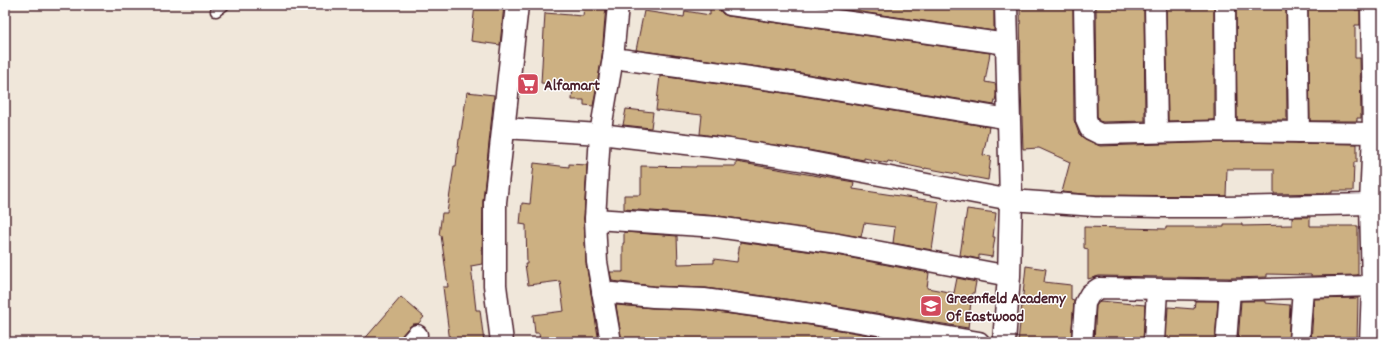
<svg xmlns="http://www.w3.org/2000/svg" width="1388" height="347" font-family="Dekko,sans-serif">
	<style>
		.building { fill: #ccb082; stroke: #4a1f2b }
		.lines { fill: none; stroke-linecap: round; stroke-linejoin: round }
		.service-casing { stroke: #4a1f2b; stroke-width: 13 }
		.minor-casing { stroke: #4a1f2b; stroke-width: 23 }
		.tertiary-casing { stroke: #4a1f2b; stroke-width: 25 }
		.service { stroke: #fff; stroke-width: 10 }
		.minor { stroke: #fff; stroke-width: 20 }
		.tertiary { stroke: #fff; stroke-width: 22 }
		.labels { text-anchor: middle; stroke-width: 3; stroke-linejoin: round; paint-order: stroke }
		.poi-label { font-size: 16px; font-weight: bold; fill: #4a1f2b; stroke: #fff; text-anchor: start }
	</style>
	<rect width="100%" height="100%" fill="#f0e7da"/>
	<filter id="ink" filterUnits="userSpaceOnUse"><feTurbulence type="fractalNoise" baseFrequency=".025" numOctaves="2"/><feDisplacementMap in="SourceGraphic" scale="8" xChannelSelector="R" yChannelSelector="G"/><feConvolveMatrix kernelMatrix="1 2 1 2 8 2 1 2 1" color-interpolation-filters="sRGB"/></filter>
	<g filter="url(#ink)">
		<g class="building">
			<polygon points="475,5 504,5 500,45 471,41"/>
			<polygon points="584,5 606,5 602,56 593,106 584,105 584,100 572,100 573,86 541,83 545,13 583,16"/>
			<polygon points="710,5 719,5 720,10 723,14 728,16 990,53 985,82 996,84 996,96 994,105 795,72 636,50 644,11 684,17 685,11 710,15"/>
			<polygon points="812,5 970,5 994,10 994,31"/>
			<polygon points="1020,5 1073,5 1074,120 1079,134 1085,139 1100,146 1226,142 1357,144 1357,162 1354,162 1353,191 1332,191 1332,193 1274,194 1274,169 1227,169 1226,196 1095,195 1062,192 1070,162 1039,148 1023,149 1021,88"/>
			<polygon points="1096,5 1144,5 1145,121 1103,122 1099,121 1097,117"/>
			<polygon points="1166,5 1214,5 1214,120 1168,121"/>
			<polygon points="1236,5 1286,5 1287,120 1237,120"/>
			<polygon points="1308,5 1355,5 1355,10 1360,10 1360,25 1355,25 1355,58 1360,58 1361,118 1357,118 1357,121 1310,121"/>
			<polygon points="660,76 791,94 989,127 983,155 991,156 988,180 925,168 925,169 888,161 887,163 864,158 864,160 808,150 700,134 702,115 656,110"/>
			<polygon points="467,92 494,95 483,201 482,264 471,266 476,310 480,310 484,342 450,342 443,287 448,287 441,235 439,235 442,213 447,213 454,166 456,166 459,139 460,139"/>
			<polygon points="626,109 653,112 651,128 623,125"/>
			<polygon points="736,162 854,182 853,189 939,202 932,250 893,243 895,227 864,223 861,237 719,216 624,209 624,195 641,195 641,166 696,167 696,166 736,166"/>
			<polygon points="534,163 569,167 569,164 587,165 584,218 586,263 599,342 540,342 539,333 535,333 533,315 564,311 560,281 528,285 525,264 527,264 526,225 520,224 522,203 530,204"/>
			<polygon points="967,209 996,213 993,237 995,237 992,257 979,255 979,259 960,255"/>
			<polygon points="1292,217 1310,217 1310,226 1358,226 1358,275 1311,276 1311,275 1267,274 1267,277 1230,278 1099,276 1088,279 1088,249 1084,248 1084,227 1166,229 1166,227 1224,227 1224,224 1242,224 1242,226 1292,225"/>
			<polygon points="624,232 677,236 678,264 714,263 714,259 737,262 740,242 836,255 929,273 927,288 954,293 957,278 976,282 974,293 972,293 968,328 814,303 706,288 654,286 612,281 610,272 623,272 623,243 624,243"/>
			<polygon points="1026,266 1046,269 1044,282 1071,285 1071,299 1074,300 1071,342 1018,342"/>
			<polygon points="401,297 424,317 418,324 413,324 408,328 402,335 400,342 362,342"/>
			<polygon points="1358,298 1357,342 1311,342 1314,299"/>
			<polygon points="1100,301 1145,305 1143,342 1094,342 1096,306"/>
			<polygon points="1195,301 1218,301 1215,342 1166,342 1168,307 1194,309"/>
			<polygon points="1241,301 1265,301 1265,303 1290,305 1288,342 1238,342"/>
			<polygon points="616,305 652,308 703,310 810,325 909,342 622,342"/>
		</g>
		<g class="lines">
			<g class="service-casing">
				<polyline id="service" points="216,11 224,5"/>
			</g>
			<g class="minor-casing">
				<g id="minor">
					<polyline points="730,5 1007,44"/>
					<polyline points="1084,5 1086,120 1090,129 1100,134 1226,131 1373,133"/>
					<polyline points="1155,5 1157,132"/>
					<polyline points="1225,5 1226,131"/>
					<polyline points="1297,5 1299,132"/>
					<polyline points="613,58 793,83 1009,119"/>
					<polyline points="504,128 600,134 729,149 806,161 1011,200 1095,206 1164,207 1226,207 1370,204"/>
					<polyline points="595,219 717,227 838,244 1009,276"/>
					<polyline points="602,292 653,297 704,299 812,314 979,342"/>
					<polyline points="411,342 417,335"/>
					<polyline points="611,342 597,262 595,219 600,134 613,58 618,5"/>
					<polyline points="1082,342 1085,303 1090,294 1099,288 1230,290 1372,286"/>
					<polyline points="1154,342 1157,290"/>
					<polyline points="1226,342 1230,290"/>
					<polyline points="1299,342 1303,289"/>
					<polyline points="1370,342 1372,286 1370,204 1373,133 1371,5"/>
				</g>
			</g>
			<g class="tertiary-casing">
				<g id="tertiary">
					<polyline points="502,342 495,285 495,202 517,5"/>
					<polyline points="1004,342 1009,276 1011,200 1006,5"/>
				</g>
			</g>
			<use href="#service" class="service"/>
			<use href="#minor" class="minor"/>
			<use href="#tertiary" class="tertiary"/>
		</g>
	</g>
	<defs>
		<g id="supermarket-square" transform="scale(1.15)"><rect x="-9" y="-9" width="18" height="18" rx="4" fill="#d1495b" stroke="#fff"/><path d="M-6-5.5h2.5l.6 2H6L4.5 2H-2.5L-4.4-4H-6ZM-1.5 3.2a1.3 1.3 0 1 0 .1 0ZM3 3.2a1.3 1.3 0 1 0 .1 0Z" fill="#fff"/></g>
		<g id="school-square" transform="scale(1.15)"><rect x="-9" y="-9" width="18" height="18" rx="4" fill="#d1495b" stroke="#fff"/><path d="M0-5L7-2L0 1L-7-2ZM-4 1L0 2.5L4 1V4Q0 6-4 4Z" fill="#fff"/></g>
	</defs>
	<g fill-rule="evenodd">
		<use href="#supermarket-square" x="528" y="84"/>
		<use href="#school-square" x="931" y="306"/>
	</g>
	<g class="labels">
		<g class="poi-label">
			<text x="544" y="90">Alfamart</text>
			<text x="946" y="303">Greenfield Academy<tspan x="946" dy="18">Of Eastwood</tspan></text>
		</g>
	</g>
	<rect width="1388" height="347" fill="none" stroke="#fff" stroke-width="20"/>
	<rect x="10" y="10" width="1368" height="327" fill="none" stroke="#4a1f2b" stroke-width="1.5" filter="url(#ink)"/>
</svg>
